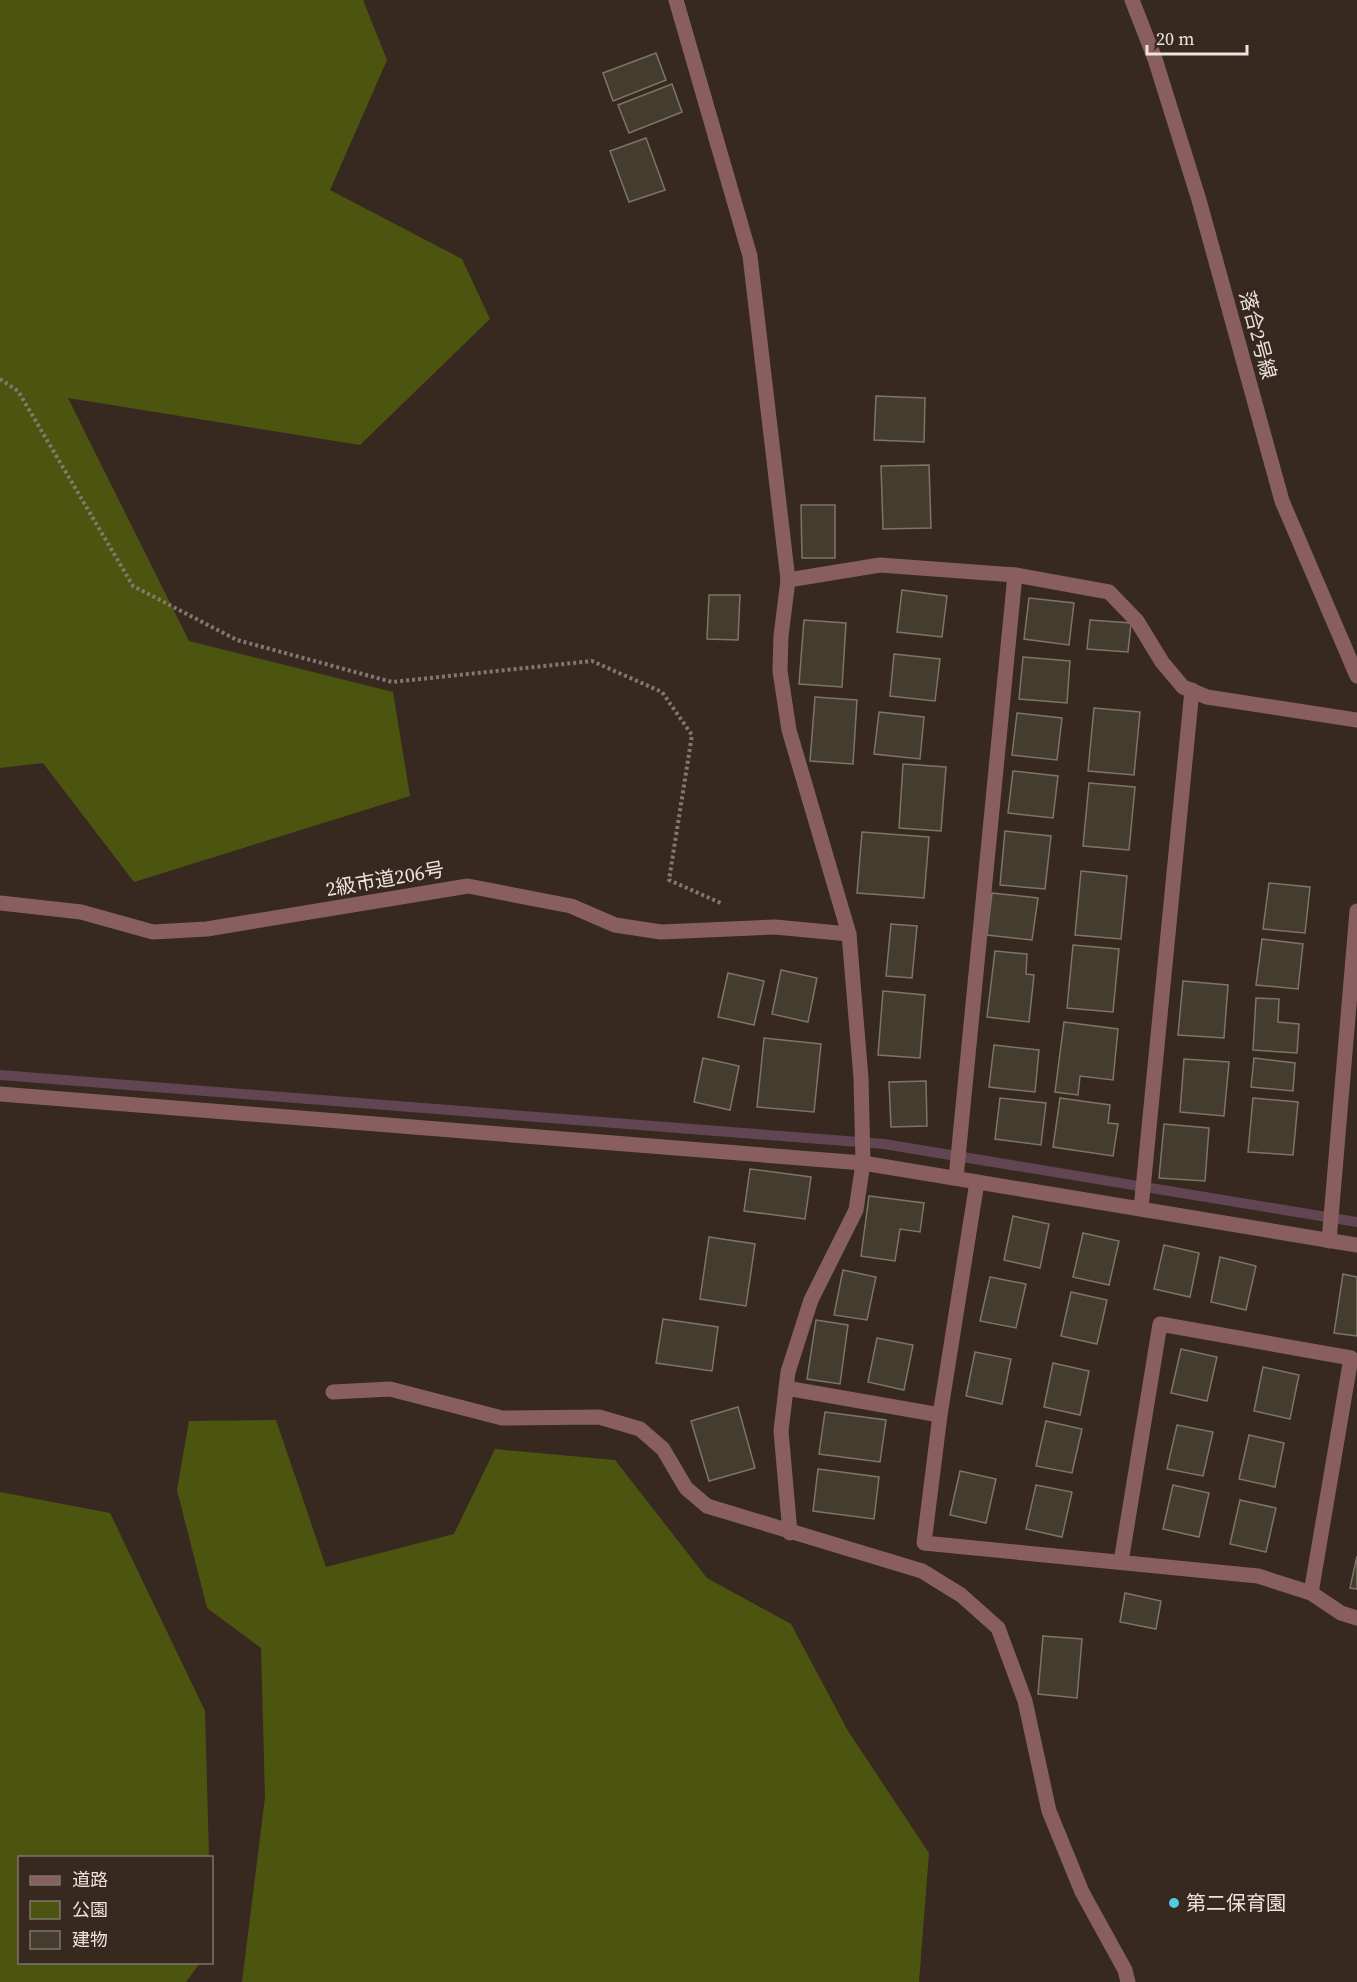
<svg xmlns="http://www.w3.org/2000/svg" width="1357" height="1982" font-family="'Source Serif 4','Noto Sans JP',serif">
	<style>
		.green { fill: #4c550f }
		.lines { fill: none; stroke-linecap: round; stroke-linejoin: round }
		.stream { stroke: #614552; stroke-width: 10 }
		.building { fill: #443d2e; stroke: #7d7564; stroke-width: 1.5 }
		.path { stroke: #83776f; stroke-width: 4; stroke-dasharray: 3 3; stroke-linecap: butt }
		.minor { stroke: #885f5e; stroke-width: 15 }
		.tertiary { stroke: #885f5e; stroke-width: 15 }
		.poi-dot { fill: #55cadf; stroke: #372920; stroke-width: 2 }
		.labels { text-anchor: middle; stroke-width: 5; stroke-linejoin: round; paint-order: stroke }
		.street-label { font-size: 20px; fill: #ede3dd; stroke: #372920 }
		.poi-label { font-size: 20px; fill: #ede3dd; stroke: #372920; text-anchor: start }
	</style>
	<rect width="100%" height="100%" fill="#372920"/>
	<g class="green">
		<polygon points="0,0 363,0 387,60 330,190 462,259 490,319 360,445 68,398 189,641 393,692 410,796 134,882 43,763 0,768"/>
		<polygon points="276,1420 326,1567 454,1534 495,1449 615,1460 707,1578 791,1624 848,1731 929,1853 919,1982 242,1982 265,1797 261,1648 207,1608 177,1490 189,1421"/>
		<polygon points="0,1492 110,1513 205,1711 209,1857 20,1858 20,1962 200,1963 186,1982 0,1982"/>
	</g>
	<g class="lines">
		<polyline class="stream" points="0,1075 884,1144 1357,1222"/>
	</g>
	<g class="building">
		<polygon points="656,53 666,80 613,101 603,73"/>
		<polygon points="672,84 682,112 629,133 618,105"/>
		<polygon points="646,138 665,190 629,202 610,151"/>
		<polygon points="876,396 925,398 924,442 874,440"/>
		<polygon points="929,465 931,528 883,529 881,466"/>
		<polygon points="801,505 835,505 835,558 802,558"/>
		<polygon points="902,590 947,596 942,637 897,632"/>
		<polygon points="709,595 740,595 738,640 707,639"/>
		<polygon points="1029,598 1074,603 1069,645 1024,639"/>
		<polygon points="804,620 846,623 842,687 799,684"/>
		<polygon points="1090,620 1131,623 1128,652 1087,649"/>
		<polygon points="894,654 940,659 935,701 890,696"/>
		<polygon points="1023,657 1070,661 1067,703 1019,699"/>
		<polygon points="815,697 857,700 853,764 810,761"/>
		<polygon points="1094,708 1140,712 1134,775 1088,771"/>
		<polygon points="879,712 924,717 920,759 874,754"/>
		<polygon points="1017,713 1062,718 1057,760 1012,755"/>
		<polygon points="903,764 946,767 941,831 899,828"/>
		<polygon points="1013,771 1058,776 1053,818 1008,813"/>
		<polygon points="1089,783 1135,787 1129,850 1083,846"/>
		<polygon points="1005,831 1051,836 1045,889 1000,885"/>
		<polygon points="862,832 929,837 924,898 857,893"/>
		<polygon points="1081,871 1127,876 1121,939 1075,935"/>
		<polygon points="1269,883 1310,887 1305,933 1263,929"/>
		<polygon points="992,893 1038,898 1032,940 987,935"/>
		<polygon points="891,924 917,926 912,978 886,976"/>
		<polygon points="1262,939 1303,944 1298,989 1256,985"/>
		<polygon points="1073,945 1119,949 1113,1012 1067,1008"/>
		<polygon points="995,951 1027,954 1026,974 1034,975 1029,1022 987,1017"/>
		<polygon points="781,970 817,978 808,1022 772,1014"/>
		<polygon points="728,973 764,981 754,1025 718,1017"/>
		<polygon points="1183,981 1228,985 1224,1038 1178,1035"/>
		<polygon points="883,991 925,995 920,1058 878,1055"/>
		<polygon points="1256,998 1279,999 1278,1022 1299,1024 1297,1053 1253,1050"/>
		<polygon points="1064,1022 1118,1029 1113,1080 1080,1076 1078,1095 1055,1092"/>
		<polygon points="764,1038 821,1044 814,1112 757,1107"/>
		<polygon points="994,1045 1039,1050 1035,1092 989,1087"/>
		<polygon points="703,1058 739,1066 730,1110 694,1102"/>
		<polygon points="1254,1058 1295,1063 1293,1091 1251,1087"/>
		<polygon points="1184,1059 1229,1062 1224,1116 1180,1112"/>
		<polygon points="926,1081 927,1126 891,1127 889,1082"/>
		<polygon points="1000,1098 1046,1103 1041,1145 995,1139"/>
		<polygon points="1060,1098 1110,1105 1108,1123 1118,1124 1113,1156 1053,1147"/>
		<polygon points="1253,1098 1298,1102 1293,1155 1248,1152"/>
		<polygon points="1164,1124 1209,1128 1205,1181 1159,1178"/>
		<polygon points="750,1169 811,1177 805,1219 744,1211"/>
		<polygon points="869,1196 924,1203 920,1232 900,1229 895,1261 861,1256"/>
		<polygon points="1013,1216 1049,1224 1040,1268 1004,1260"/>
		<polygon points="1083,1233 1119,1241 1109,1285 1073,1277"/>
		<polygon points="709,1237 755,1244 746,1306 700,1299"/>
		<polygon points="1164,1245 1199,1253 1190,1297 1154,1289"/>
		<polygon points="1220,1257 1256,1266 1246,1310 1211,1302"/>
		<polygon points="843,1270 876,1277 867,1320 834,1315"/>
		<polygon points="1343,1274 1357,1277 1357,1336 1334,1333"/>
		<polygon points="990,1277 1026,1284 1016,1328 980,1321"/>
		<polygon points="1071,1292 1107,1300 1097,1344 1061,1336"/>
		<polygon points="663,1319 718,1327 712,1371 656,1363"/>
		<polygon points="816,1320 848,1325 840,1384 807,1379"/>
		<polygon points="877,1338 913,1345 904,1390 868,1382"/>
		<polygon points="1181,1349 1217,1357 1207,1401 1171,1393"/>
		<polygon points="975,1352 1011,1359 1002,1404 966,1396"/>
		<polygon points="1053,1363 1089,1371 1080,1415 1044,1407"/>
		<polygon points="1263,1367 1299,1375 1290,1419 1254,1411"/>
		<polygon points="738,1407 755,1468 709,1481 691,1421"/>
		<polygon points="825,1412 886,1420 880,1462 819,1454"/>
		<polygon points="1046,1421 1082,1429 1072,1473 1036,1466"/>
		<polygon points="1177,1425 1213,1432 1203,1476 1167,1469"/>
		<polygon points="1249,1435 1284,1443 1275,1487 1239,1479"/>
		<polygon points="818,1469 879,1477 874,1519 813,1511"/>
		<polygon points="960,1471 996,1479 986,1523 950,1515"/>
		<polygon points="1036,1485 1072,1492 1062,1537 1026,1529"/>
		<polygon points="1173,1485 1209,1493 1199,1537 1163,1529"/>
		<polygon points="1240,1500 1276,1508 1266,1552 1230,1544"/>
		<polygon points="1357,1556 1357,1589 1350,1588"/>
		<polygon points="1125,1593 1161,1601 1156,1629 1120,1622"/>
		<polygon points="1043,1636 1082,1639 1077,1698 1038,1694"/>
	</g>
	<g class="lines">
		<polyline class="path" points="0,379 18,391 133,586 237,640 392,682 592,661 662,692 692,735 669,880 723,904"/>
		<g class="minor">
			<polyline points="676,0 750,256 788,580 781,636 780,671 789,730 849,934 861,1078 863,1163 856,1210 811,1300 788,1372 781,1431 790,1533"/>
			<polyline points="788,580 880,565 1015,575 1109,592 1137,621 1162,662 1183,687 1207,697 1357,720"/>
			<polyline points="0,1094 863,1163 1357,1245"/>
			<polyline points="956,1178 1015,575"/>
			<polyline points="977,1182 940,1415 924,1543 1258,1576 1311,1593 1341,1613 1357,1618"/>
			<polyline points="1141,1209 1192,690"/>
			<polyline points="1329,1241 1357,911"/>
			<polyline points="786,1388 940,1415"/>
			<polyline points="333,1392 390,1389 502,1418 599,1417 640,1429 663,1449 686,1488 707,1506 922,1571 961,1595 998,1628 1025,1701 1049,1811 1082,1892 1125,1970 1128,1982"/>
			<polyline points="1121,1562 1160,1324 1351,1358 1311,1593"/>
		</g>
		<g class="tertiary">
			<polyline points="1132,0 1155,59 1199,200 1282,501 1357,676"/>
			<polyline points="0,903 81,912 153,932 207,929 468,886 571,906 615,925 661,932 775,927 849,934"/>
		</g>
	</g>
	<circle class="poi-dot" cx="1174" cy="1903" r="6"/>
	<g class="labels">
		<g class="street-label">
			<text transform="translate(1258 335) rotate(75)" y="7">落合2号線</text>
			<text transform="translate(385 879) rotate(-10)" y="7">2級市道206号</text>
		</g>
		<g class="poi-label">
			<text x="1186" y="1910">第二保育園</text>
		</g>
	</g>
	<rect x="18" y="1856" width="195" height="108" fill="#372920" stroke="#80736c" stroke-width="1.5"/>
	<rect x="30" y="1876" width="30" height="9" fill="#885f5e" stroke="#80736c" stroke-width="1.5"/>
	<text x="72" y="1886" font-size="18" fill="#ede3dd">道路</text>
	<rect x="30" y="1901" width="30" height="18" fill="#4c550f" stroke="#80736c" stroke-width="1.5"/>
	<text x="72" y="1916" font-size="18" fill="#ede3dd">公園</text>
	<rect x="30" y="1931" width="30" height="18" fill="#443d2e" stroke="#80736c" stroke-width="1.5"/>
	<text x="72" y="1946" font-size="18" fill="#ede3dd">建物</text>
	<path d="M1147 45v9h100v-9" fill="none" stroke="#ede3dd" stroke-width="3"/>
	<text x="1156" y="45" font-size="18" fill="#ede3dd" stroke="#372920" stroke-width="4.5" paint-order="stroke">20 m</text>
</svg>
